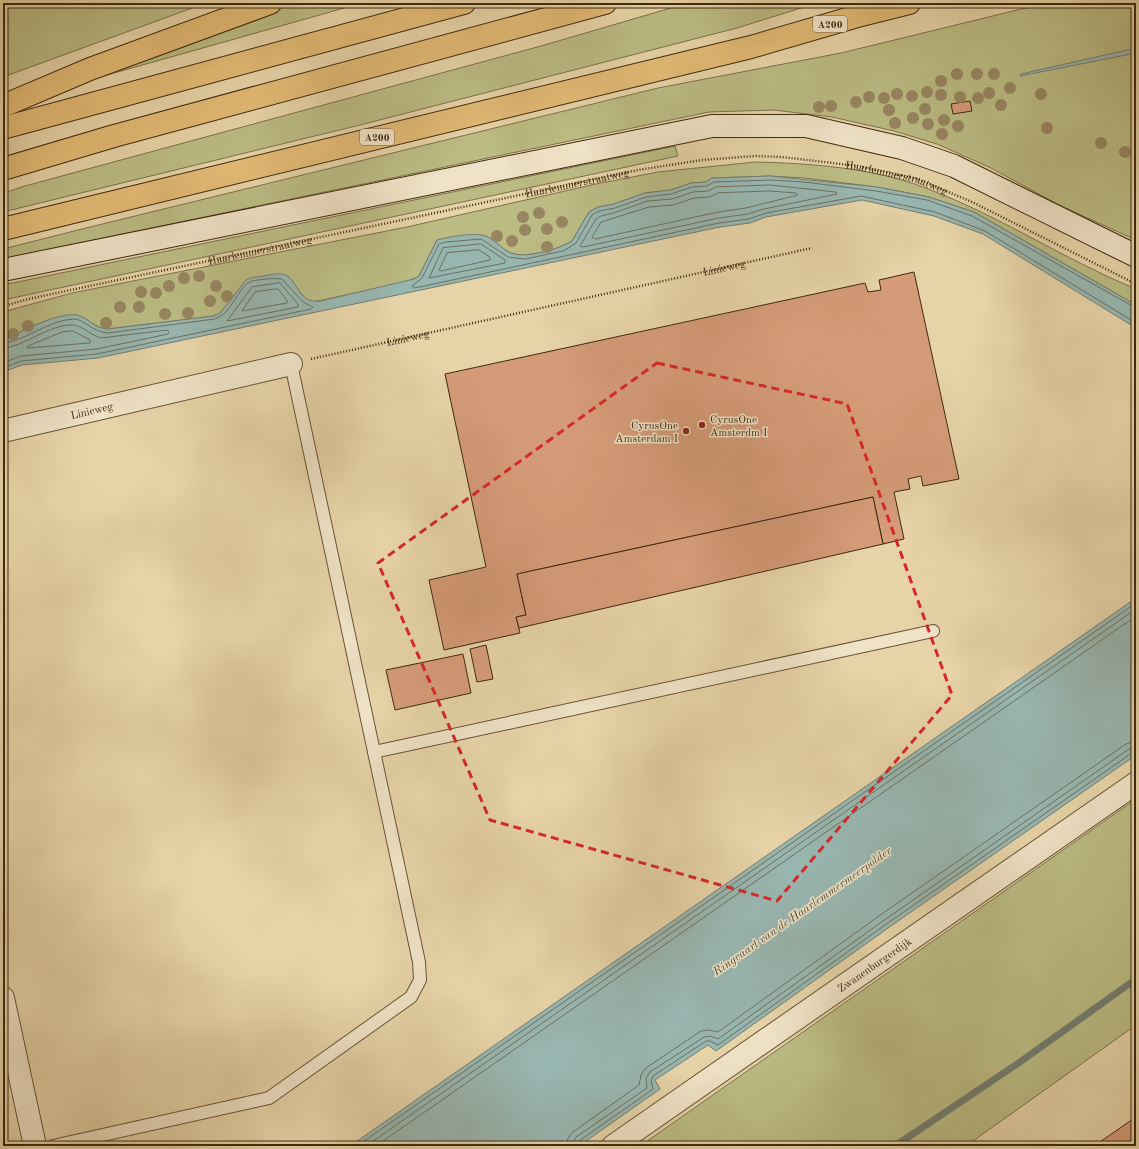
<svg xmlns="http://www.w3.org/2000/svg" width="1139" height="1149" font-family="'Old Standard TT',serif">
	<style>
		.green { fill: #bbbb83; stroke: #7c724a }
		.water { fill: #98b6b0; stroke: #747e70 }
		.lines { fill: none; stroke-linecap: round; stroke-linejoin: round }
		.shore { stroke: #6b7060; stroke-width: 1 }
		.stream { stroke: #747e70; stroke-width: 7 }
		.building { fill: #d59b78; stroke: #3e2a11 }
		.service-casing { stroke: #685436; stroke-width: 14 }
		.minor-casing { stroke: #685436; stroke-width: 24 }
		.tertiary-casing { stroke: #685436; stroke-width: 24 }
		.secondary-casing { stroke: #3e2a11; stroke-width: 24 }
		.motorway-casing { stroke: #3e2a11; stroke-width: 24 }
		.path { stroke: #3e2a11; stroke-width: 2.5; stroke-dasharray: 1 2; stroke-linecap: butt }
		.service { stroke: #efe2c6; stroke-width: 12 }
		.minor { stroke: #efe2c6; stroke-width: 22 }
		.tertiary { stroke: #efe2c6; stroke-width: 22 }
		.secondary { stroke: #efe2c6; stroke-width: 22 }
		.motorway { stroke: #e3ba74; stroke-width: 22 }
		.tree { fill: #978661 }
		.marked { fill: none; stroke: #d62828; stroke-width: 3; stroke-dasharray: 8 5; stroke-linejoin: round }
		.poi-dot { fill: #8f2418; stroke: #efe2c6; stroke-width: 1.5 }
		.labels { text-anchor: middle; stroke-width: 3; stroke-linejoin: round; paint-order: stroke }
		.shield { fill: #efe2c6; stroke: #736147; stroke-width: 1 }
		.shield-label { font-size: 10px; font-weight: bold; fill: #3e2a11 }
		.street-label { font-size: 11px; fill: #3e2a11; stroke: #efe2c6 }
		.poi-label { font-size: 11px; fill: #3e2a11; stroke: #efe2c6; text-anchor: start }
		.water-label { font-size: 12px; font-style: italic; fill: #544d39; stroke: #efe2c6 }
	</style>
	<rect width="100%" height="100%" fill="#e6d3a7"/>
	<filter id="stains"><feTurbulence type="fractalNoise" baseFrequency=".005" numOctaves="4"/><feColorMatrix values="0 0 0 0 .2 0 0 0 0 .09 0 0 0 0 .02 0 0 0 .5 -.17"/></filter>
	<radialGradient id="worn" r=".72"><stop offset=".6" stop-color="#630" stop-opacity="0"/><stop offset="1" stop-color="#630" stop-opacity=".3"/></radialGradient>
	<g class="green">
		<polygon points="3,3 206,3 3,77"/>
		<polygon points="295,3 362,3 100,77 97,75"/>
		<polygon points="688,3 817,3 737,28 360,125 3,212 3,193 25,186 541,46"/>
		<polygon points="1046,3 1136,3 1136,240 1059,205 991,168 937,144 894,131 832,117 774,110 709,112 3,259 3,249 82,229 658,88 841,53"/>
		<polygon points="675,146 678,156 3,300 3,285"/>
		<path d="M755 162C807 163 874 168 923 187 997 214 1063 259 1136 289V305L974 212 929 197 877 187 804 178 770 176 712 178 706 182 691 183 671 190 645 193 614 204 598 207 589 212 572 241C560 249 525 259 511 253 502 250 495 239 485 236 478 234 445 238 437 240L419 276 406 282 313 302 306 299 288 278 224 309 220 313 214 316 108 329C93 328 89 318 77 316 58 312 21 332 3 340V312L72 293 407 227 596 184 658 172Z"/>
		<polygon points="1136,799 1136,1025 966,1146 640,1146"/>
	</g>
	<g class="water">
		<polygon points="1136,48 1136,53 1020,76 1021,74"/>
		<path d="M770 176 877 187 929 197 974 212 1136 305V328L983 234 934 216 862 200 766 217 750 223 720 227 98 358 22 365 3 372V340C21 332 57 312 77 315 89 318 93 328 108 329L214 316 220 313 246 280C252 277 258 277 264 276 270 275 277 273 283 274 299 279 296 304 321 301L414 279 419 276 437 240C448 237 471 233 482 235 493 237 501 249 511 253 525 259 560 249 572 241L589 212 598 207 614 204 645 193 671 190 691 183 706 182 712 178Z"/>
		<polygon points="1136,598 1136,755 888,928 716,1051 708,1045 655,1080 660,1089 579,1146 350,1146"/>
	</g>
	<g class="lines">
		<g class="shore">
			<polygon points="770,185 836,192 837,194 764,209 748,214 719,218 583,247 580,246 596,219 601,216 617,212 647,201 672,199 693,192 708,191 716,187"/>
			<polygon points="770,191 796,193 798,195 746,208 718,212 595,239 592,237 601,222 649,207 673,205 694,198 710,197 718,193"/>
			<polygon points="481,244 505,260 505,263 429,278 443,248"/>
			<polygon points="479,250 490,257 490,260 441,271 439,270 447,253"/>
			<polygon points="280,283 298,304 298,307 227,321 252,287"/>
			<polygon points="278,289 287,300 287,303 242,311 255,292"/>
			<polyline points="1136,308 972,216 927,200 876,191 804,182 770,180 714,182 707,186 692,187 671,194 646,197 615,208 599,211 592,215 576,243 570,247 563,251 525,259 508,257 481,239 446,242 439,244 422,278 412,286 415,288 719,223 749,219 766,213 861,196 935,212 985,231 1136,323"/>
			<polygon points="73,331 90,340 90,343 27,348 28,346 62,332"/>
			<path d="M3 343C26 341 48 320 74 319 84 319 92 332 108 333L215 319C232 313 235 293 248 283 253 279 276 278 282 279L303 302 313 307 311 309 97 354 21 361 3 368"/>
			<path d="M3 348C24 347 49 324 73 325 81 325 92 336 101 338L167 330 169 332 168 334 97 349 21 356 3 363"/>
			<polyline points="357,1146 1136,603"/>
			<polyline points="366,1146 1136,609"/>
			<polyline points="376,1146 1136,616"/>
			<polyline points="566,1146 568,1138 573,1132 639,1085 641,1075 646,1068 701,1031 709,1030 718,1032 879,916 1126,744 1136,741"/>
			<polyline points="572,1146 576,1137 647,1088 646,1078 650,1072 704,1037 710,1036 718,1039 883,921 1129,749 1136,747"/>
			<polyline points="578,1146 579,1141 653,1089 651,1081 653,1076 706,1041 710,1041 718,1045 885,925 1132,753 1136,752"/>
		</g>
		<polyline class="stream" points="895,1146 1020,1062 1136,979"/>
	</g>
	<g class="building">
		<polygon points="970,101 972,111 953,114 951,104"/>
		<polygon points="914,272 959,479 923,486 921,476 908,479 910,489 894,492 904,539 883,544 873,497 517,574 526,615 516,617 520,633 444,650 429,580 486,567 445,374 865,283 868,292 881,290 879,280"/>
		<polygon points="873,497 883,544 519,628 516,617 526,615 517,574"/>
		<polygon points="486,645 493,679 477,682 470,649"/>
		<polygon points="463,654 471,693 395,710 386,670"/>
		<polygon points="1136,1117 1136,1146 1094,1146"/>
	</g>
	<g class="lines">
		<g class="service-casing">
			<g id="service">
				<polyline points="374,752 933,631"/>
				<polyline points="53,1146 269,1098 411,997 420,980 419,962 291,364"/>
			</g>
		</g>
		<g class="minor-casing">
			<g id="minor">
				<path id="s3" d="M3 431 291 364"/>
				<polyline points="3,998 35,1146"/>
			</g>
		</g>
		<g class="tertiary-casing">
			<g id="tertiary">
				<path id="s4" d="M613 1146 1136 783"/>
			</g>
		</g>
		<g class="secondary-casing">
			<polyline id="secondary" points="3,270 712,126 806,126 902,148 954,166 1136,256"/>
		</g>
		<g class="motorway-casing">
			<g id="motorway">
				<polyline points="3,106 90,69 270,3"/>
				<polyline points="3,128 464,3"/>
				<polyline points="3,169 114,136 605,3"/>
				<polyline points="3,229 751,47 861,15 909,3"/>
			</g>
		</g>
		<g class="path">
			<path id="s1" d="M3 306 33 298 638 170 702 160 755 156 782 157 858 166 918 179 972 202 1136 284"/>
			<path id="s2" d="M311 359 812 248"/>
		</g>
		<use href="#service" class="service"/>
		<use href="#minor" class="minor"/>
		<use href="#tertiary" class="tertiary"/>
		<use href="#secondary" class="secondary"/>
		<use href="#motorway" class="motorway"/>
	</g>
	<g class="tree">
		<circle cx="957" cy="74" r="6"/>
		<circle cx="977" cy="74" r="6"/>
		<circle cx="994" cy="74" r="6"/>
		<circle cx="941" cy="81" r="6"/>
		<circle cx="1010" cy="88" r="6"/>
		<circle cx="927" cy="92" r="6"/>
		<circle cx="989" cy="93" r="6"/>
		<circle cx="897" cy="94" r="6"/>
		<circle cx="1041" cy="94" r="6"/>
		<circle cx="941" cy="95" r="6"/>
		<circle cx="912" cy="96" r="6"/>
		<circle cx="869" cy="97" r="6"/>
		<circle cx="960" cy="97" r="6"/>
		<circle cx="884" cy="98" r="6"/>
		<circle cx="978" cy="98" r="6"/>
		<circle cx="856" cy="102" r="6"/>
		<circle cx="1001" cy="105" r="6"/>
		<circle cx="831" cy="106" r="6"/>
		<circle cx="819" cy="107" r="6"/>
		<circle cx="925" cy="109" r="6"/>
		<circle cx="889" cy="110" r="6"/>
		<circle cx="913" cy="118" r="6"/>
		<circle cx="944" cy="120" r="6"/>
		<circle cx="895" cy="123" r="6"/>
		<circle cx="928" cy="124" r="6"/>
		<circle cx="958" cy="126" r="6"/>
		<circle cx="1047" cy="128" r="6"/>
		<circle cx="942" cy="134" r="6"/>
		<circle cx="1101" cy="143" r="6"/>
		<circle cx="1125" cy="152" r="6"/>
		<circle cx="539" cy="213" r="6"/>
		<circle cx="523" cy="217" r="6"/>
		<circle cx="562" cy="222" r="6"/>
		<circle cx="547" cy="229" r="6"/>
		<circle cx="525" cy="230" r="6"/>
		<circle cx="497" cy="236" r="6"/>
		<circle cx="512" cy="241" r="6"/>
		<circle cx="547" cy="247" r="6"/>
		<circle cx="199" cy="276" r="6"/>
		<circle cx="184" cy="278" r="6"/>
		<circle cx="169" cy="286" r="6"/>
		<circle cx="216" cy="286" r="6"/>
		<circle cx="141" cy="292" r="6"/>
		<circle cx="156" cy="293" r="6"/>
		<circle cx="227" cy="296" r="6"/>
		<circle cx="210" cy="301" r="6"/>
		<circle cx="120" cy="307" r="6"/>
		<circle cx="139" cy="307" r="6"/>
		<circle cx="188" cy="313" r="6"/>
		<circle cx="165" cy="314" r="6"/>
		<circle cx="106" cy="323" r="6"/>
		<circle cx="28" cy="326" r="6"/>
		<circle cx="13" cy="334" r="6"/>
	</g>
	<path class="marked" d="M657 363 847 404 952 695 777 901 490 820 378 563Z"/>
	<g class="poi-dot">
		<circle cx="702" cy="425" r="4"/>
		<circle cx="686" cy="431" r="4"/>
	</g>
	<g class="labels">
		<g class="shield">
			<rect x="813" y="16" width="34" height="16" rx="3"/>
			<rect x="360" y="129" width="34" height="16" rx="3"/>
		</g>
		<g class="shield-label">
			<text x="830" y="28">A200</text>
			<text x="377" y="141">A200</text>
		</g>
		<g class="street-label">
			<text dy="4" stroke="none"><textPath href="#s1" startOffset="911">Haarlemmerstraatweg</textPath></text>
			<text dy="4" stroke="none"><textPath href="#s1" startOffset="587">Haarlemmerstraatweg</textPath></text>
			<text dy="4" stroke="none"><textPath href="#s1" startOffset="263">Haarlemmerstraatweg</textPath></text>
			<text dy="4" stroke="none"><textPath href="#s2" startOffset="423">Linieweg</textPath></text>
			<text dy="4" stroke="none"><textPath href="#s2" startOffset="99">Linieweg</textPath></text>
			<text dy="4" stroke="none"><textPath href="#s3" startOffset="91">Linieweg</textPath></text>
			<text dy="4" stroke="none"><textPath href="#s4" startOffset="318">Zwanenburgerdijk</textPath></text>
		</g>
		<g class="poi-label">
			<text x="710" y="423">CyrusOne<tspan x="710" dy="13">Amsterdm I</tspan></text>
			<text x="678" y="429" text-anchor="end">CyrusOne<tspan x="678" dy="13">Amsterdam I</tspan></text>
		</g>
		<g class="water-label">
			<text transform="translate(802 911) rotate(-35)" y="4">Ringvaart van de Haarlemmermeerpolder</text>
		</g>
	</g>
	<rect width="1139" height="1149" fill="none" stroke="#e6d3a7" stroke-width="16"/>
	<rect x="4" y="4" width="1131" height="1141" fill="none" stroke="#3e2a11" stroke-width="2"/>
	<rect x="8" y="8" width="1123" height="1133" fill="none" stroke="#3e2a11"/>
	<rect width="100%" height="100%" filter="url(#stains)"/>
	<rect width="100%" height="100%" fill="url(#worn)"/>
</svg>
